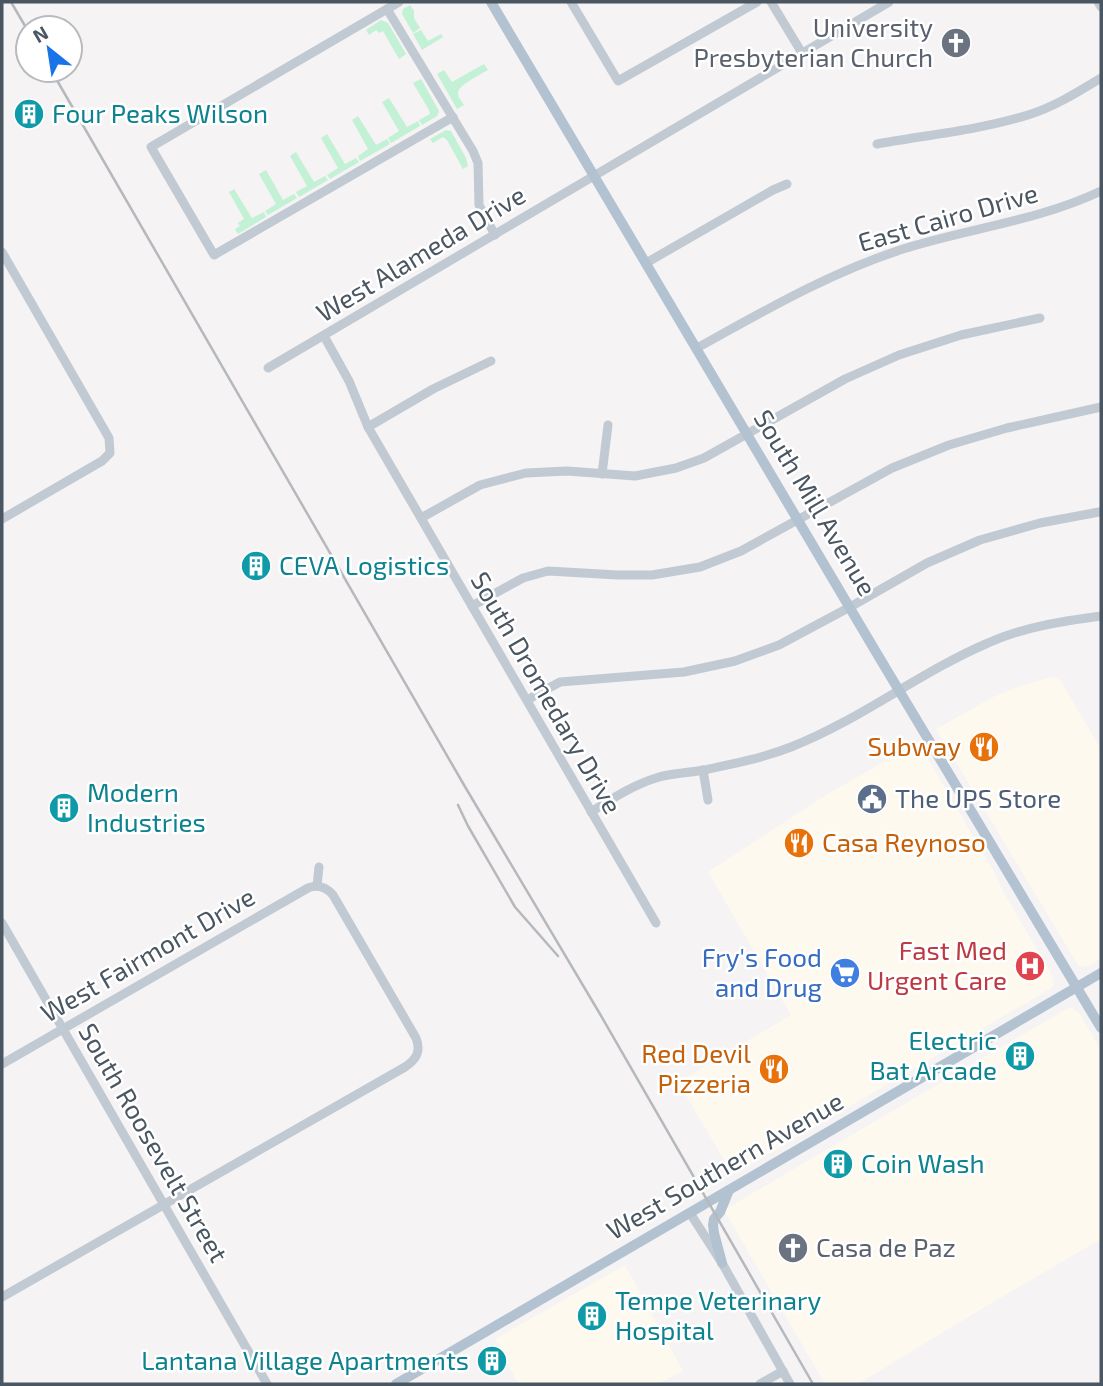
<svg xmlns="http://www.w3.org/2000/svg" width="1103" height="1386" font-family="'Exo 2',sans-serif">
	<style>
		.commercial { fill: #fdf9ef }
		.green { fill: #c3f1d5 }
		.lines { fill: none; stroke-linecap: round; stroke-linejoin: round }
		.minor { stroke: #c1cad2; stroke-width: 9 }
		.major { stroke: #b3c2d1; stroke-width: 10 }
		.rail { stroke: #b5b8bd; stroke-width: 2.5 }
		.labels { text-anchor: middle; stroke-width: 5; stroke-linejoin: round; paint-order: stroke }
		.worship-label { font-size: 26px; fill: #5b616d; stroke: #fff; text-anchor: end }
		.culture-label { font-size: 26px; fill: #0d838f; stroke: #fff; text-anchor: start }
		.street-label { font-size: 26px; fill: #4a5661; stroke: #fff }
		.food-label { font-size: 26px; fill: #c56008; stroke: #fff; text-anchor: end }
		.service-label { font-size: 26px; fill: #4e5e75; stroke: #fff; text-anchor: start }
		.health-label { font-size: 26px; fill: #be3a42; stroke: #fff; text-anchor: end }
		.shop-label { font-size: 26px; fill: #366cbe; stroke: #fff; text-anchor: end }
	</style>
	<rect width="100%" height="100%" fill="#f5f3f3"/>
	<g class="commercial">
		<polygon points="1052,677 1060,680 1101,749 1101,958 1089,966 1083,967 1078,965 936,729 993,697 1020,686"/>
		<polygon points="918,742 993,870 1004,893 1052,975 1054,985 1050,989 733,1175 678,1082 791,1015 708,872 826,795"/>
		<polygon points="1068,1008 1072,1008 1079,1013 1101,1050 1101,1239 988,1305 858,1384 825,1384 724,1210"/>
		<polygon points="625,1265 683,1371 658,1384 518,1384 495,1339"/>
	</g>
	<g class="green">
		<polygon points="410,5 414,11 414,18 420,28 413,33 402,14 403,9"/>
		<polygon points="381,20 388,23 406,54 399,59 383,31 379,33 376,30 369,35 366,30"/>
		<polygon points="421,30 428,41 441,34 443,37 422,50 413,34"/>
		<path d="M484 64 488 70C481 74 457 86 458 93 458 98 462 101 464 105L457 109 437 74 444 70 452 82Z"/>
		<polygon points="421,79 439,111 437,116 422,125 419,120 430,114 429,110 413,83"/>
		<polygon points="389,98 407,127 418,121 420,126 391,143 388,138 399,131 382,102"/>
		<polygon points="358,116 376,145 387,139 390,144 360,161 358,156 368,149 352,120"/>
		<polygon points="446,130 451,131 466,158 468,166 463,169 447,140 443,137 433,143 430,139"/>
		<polygon points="327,134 345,164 356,158 359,162 330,179 327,175 338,168 321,138"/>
		<polygon points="296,152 314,182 325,176 328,180 299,197 296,192 307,186 290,156"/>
		<polygon points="266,170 283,200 294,194 297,198 268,215 265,211 276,204 259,174"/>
		<polygon points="234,189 252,218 264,212 266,217 238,234 235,229 240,226 238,223 244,219 229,192"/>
	</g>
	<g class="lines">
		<g class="minor">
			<polyline points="399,2 151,147 214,255 453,117"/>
			<polyline points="571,2 618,81 757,2"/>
			<polyline points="771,2 802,53"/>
			<polyline points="1098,2 1101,7"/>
			<polyline points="387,9 473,151 478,163 479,205 495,235"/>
			<path d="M877 144C927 135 979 130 1028 115 1054 107 1078 92 1101 78"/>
			<polyline points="2,252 105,431 109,438 110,453 102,461 2,519"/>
			<polyline points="646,263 773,190 787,184"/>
			<polyline points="324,336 349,381 368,427 656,923"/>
			<path d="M697 348C764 311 829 273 903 249 969 228 1038 221 1101 191"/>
			<polyline points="268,368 889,2"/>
			<polyline points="368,427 433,389 491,361"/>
			<polyline points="602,474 608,425"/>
			<polyline points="421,518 480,485 526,473 567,471 635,476 676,468 704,458 845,379 899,355 961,335 1040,318"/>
			<polyline points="472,606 523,578 548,571 618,575 652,575 700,567 741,551 892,468 949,445 1007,428 1101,407"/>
			<polyline points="527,700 560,682 684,672 735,661 779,645 850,607 927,563 980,540 1040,523 1099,512"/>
			<polyline points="703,770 708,800"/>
			<path d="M591 812C612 799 633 785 656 778 671 773 688 773 704 770 733 764 763 758 791 747 860 720 920 672 988 643 1023 627 1064 621 1101 616"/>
			<polyline points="317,886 319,867"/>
			<polyline points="2,923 267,1384"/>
			<path d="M2 1064 308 888C318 884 326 887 333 895L416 1038C421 1051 417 1059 405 1067L2 1297"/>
			<polyline points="690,1213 722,1263 790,1384"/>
			<polyline points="760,1384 783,1371"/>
		</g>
		<g class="major">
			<polyline points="491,2 873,647 1101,1028"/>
			<polyline points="722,1263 714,1233 713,1225 714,1219 720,1212 729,1190"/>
			<polyline points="396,1384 1101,973"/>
		</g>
		<g class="rail">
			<polyline points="11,2 28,31"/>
			<polyline points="51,70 464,785 600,1014 813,1384"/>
			<polyline points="458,805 468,826 515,907 558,956"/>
		</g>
	</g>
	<defs>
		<g id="church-disc" transform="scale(1.575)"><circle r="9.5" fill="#6b7280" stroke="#fff"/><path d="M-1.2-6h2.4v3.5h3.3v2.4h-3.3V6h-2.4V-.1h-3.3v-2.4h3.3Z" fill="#fff"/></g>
		<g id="building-disc" transform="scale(1.575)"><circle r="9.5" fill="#0f9aa8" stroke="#fff"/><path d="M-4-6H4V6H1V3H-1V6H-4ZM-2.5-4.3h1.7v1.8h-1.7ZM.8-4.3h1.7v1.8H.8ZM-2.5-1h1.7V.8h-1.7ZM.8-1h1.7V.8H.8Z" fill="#fff"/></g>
		<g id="restaurant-disc" transform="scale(1.575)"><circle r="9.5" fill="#e8710a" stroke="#fff"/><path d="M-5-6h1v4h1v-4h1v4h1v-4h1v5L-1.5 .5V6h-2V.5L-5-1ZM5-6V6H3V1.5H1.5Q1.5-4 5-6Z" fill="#fff"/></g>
		<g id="civic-disc" transform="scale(1.575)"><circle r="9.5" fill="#5c6f8a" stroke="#fff"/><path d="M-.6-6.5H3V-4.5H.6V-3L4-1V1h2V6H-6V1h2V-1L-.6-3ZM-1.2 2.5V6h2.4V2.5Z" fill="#fff"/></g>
		<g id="hospital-disc" transform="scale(1.575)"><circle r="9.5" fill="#e0444e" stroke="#fff"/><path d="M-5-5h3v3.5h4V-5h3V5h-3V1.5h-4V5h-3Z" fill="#fff"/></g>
		<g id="supermarket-disc" transform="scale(1.575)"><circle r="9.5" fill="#3f7fe0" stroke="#fff"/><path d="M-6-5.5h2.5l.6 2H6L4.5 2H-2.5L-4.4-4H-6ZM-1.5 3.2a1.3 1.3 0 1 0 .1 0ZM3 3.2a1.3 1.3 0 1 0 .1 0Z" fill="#fff"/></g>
	</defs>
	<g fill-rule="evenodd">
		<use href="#church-disc" x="956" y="43"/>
		<use href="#building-disc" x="29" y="114"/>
		<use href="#building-disc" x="256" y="566"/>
		<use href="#restaurant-disc" x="984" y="747"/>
		<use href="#civic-disc" x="872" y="799"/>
		<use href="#building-disc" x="64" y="808"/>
		<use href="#restaurant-disc" x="799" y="843"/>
		<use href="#hospital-disc" x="1030" y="966"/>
		<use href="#supermarket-disc" x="845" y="973"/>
		<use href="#building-disc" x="1020" y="1056"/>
		<use href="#restaurant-disc" x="774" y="1069"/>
		<use href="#building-disc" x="838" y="1164"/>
		<use href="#church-disc" x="793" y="1248"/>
		<use href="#building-disc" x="592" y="1316"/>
		<use href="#building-disc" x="492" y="1361"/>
	</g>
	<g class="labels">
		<g class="worship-label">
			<text x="933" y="37">University<tspan x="933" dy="30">Presbyterian Church</tspan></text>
			<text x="816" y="1257" text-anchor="start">Casa de Paz</text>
		</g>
		<g class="culture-label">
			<text x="52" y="123">Four Peaks Wilson</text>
			<text x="279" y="575">CEVA Logistics</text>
			<text x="87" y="802">Modern<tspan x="87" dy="30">Industries</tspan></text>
			<text x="997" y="1050" text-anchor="end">Electric<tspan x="997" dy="30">Bat Arcade</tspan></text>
			<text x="861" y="1173">Coin Wash</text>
			<text x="615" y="1310">Tempe Veterinary<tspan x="615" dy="30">Hospital</tspan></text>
			<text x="469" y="1370" text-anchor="end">Lantana Village Apartments</text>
		</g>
		<g class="street-label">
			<text transform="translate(948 218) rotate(-16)" y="9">East Cairo Drive</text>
			<text transform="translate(421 254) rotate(-31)" y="9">West Alameda Drive</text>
			<text transform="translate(815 503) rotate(59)" y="9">South Mill Avenue</text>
			<text transform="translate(546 693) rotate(60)" y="9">South Dromedary Drive</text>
			<text transform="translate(148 955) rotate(-30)" y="9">West Fairmont Drive</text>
			<text transform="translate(153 1143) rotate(60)" y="9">South Roosevelt Street</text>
			<text transform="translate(725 1166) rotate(-30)" y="9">West Southern Avenue</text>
		</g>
		<g class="food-label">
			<text x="961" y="756">Subway</text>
			<text x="822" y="852" text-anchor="start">Casa Reynoso</text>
			<text x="751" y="1063">Red Devil<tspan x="751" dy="30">Pizzeria</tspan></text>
		</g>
		<g class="service-label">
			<text x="895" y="808">The UPS Store</text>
		</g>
		<g class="health-label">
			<text x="1007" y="960">Fast Med<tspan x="1007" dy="30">Urgent Care</tspan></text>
		</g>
		<g class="shop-label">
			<text x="822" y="967">Fry's Food<tspan x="822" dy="30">and Drug</tspan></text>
		</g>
	</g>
	<rect width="1103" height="1386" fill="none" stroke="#4a5661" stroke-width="7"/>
	<g transform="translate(49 49) rotate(330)"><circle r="33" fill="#ffffff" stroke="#b7bbc0" stroke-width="2"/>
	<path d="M0-5L12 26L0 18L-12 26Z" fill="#1a73e8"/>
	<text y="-10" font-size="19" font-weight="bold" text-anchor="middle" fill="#4a5661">N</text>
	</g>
</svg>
